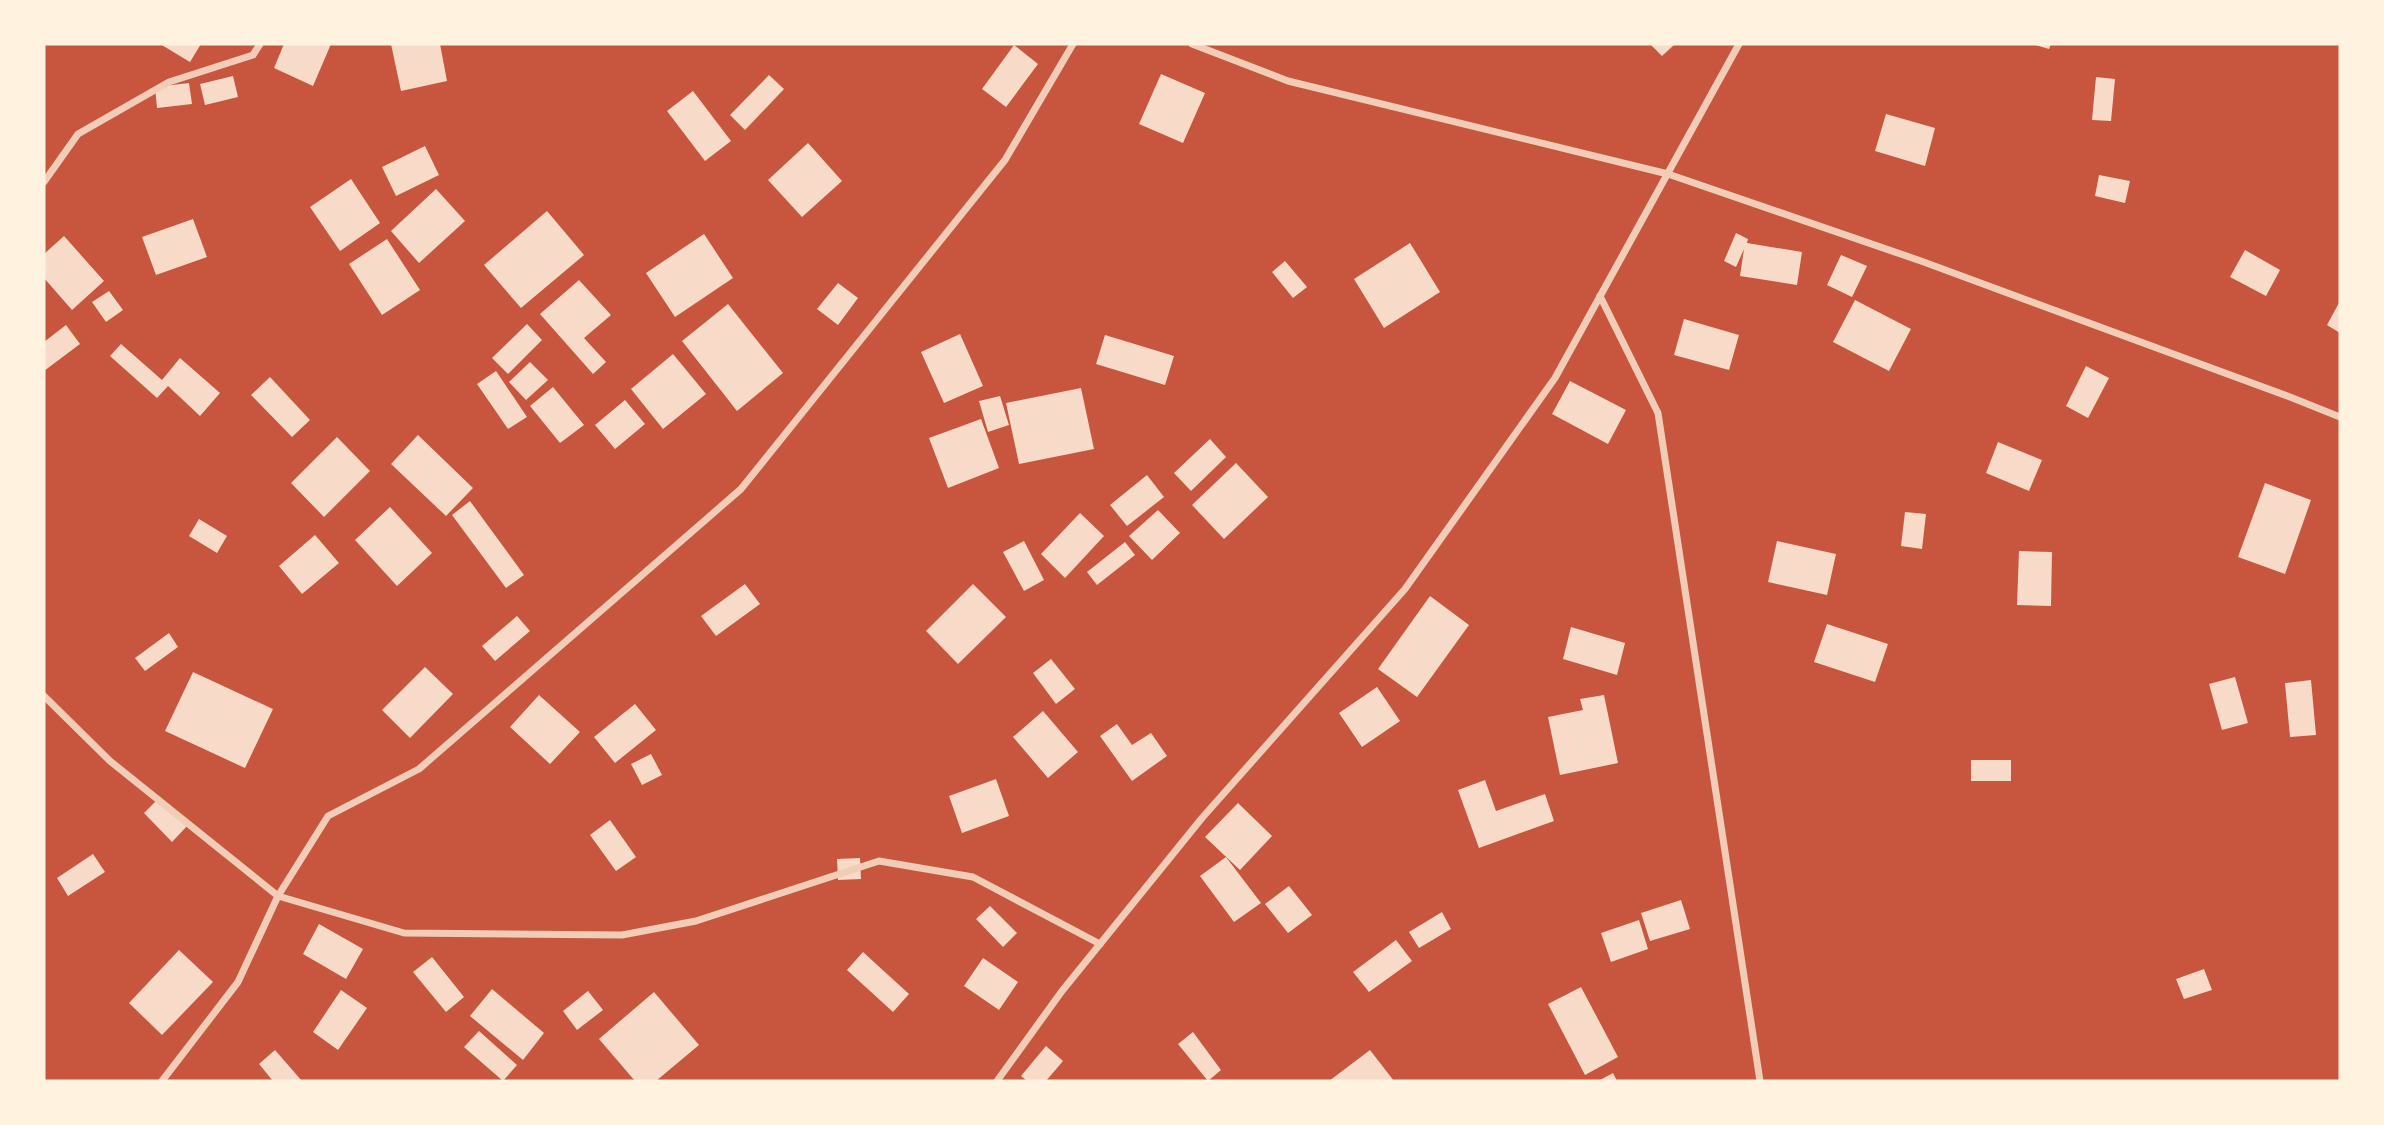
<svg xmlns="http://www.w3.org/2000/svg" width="2384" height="1125" font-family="Mulish,sans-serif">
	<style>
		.building { fill: #f7dbc8 }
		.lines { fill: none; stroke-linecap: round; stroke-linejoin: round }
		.minor { stroke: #f1ccb7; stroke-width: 7 }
	</style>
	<rect width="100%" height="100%" fill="#c8553d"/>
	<g class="building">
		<polygon points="160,44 201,44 190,62"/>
		<polygon points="284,44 331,44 313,86 274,68"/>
		<polygon points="391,44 440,44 447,81 401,91"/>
		<polygon points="1650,44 1675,44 1662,56"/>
		<polygon points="2032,44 2051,44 2049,49"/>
		<polygon points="1014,45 1038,64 1006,107 982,89"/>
		<polygon points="1161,74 1205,93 1183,143 1139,124"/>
		<polygon points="769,75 784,89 745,130 730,115"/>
		<polygon points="233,76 238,97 205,105 200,84"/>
		<polygon points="2096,77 2115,79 2111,121 2092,120"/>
		<polygon points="189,83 192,104 157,108 155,87"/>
		<polygon points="693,91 731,141 705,161 667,111"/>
		<polygon points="1886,114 1935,128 1925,166 1875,151"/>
		<polygon points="808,143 842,181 802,217 768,180"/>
		<polygon points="425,146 439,175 396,196 382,167"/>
		<polygon points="2099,175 2130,181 2125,203 2095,196"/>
		<polygon points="351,179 380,223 340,251 310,207"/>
		<polygon points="436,189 465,221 419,263 391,231"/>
		<polygon points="547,211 584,255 521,308 484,265"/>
		<polygon points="193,219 207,257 156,275 142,237"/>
		<polygon points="1736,233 1748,239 1747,243 1802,252 1797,285 1740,276 1744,249 1736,267 1724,261"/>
		<polygon points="704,234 733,278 675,317 646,273"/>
		<polygon points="64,236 104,281 72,310 44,278 44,254"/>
		<polygon points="387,239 420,290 382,315 349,264"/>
		<polygon points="1410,243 1440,292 1384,328 1354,279"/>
		<polygon points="2245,250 2280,270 2266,296 2230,277"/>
		<polygon points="1841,255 1867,266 1852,297 1827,285"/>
		<polygon points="1285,261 1307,287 1293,298 1272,272"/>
		<polygon points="579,280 611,315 584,338 606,362 593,374 540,314"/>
		<polygon points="838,283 858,298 838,325 817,309"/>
		<polygon points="109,291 123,310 106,322 92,302"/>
		<polygon points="1855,300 1911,329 1889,371 1833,342"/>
		<polygon points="2340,301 2340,333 2327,325"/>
		<polygon points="728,304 783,373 737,411 682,341"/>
		<polygon points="1684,319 1739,335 1729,370 1674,355"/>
		<polygon points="527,324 542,340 508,374 492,358"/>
		<polygon points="66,325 80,344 44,371 44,342"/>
		<polygon points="960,334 983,386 944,403 921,352"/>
		<polygon points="1105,335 1174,356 1165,385 1096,364"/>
		<polygon points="121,344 162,380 180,358 220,393 200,416 168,386 157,398 110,356"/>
		<polygon points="673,354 706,394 663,429 631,389"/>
		<polygon points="530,362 548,380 526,400 509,382"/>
		<polygon points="2086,366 2109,378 2088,418 2066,406"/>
		<polygon points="496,371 527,417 508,429 477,384"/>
		<polygon points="270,377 310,420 292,437 251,395"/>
		<polygon points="1570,381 1626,410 1608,444 1552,414"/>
		<polygon points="553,387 584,425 560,443 530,406"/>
		<polygon points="1081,388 1094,449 1019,464 1006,403"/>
		<polygon points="1000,396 1009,425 988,432 979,401"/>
		<polygon points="625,400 645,424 615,449 595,425"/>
		<polygon points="981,419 999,468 948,488 929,438"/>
		<polygon points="418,435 473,488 446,516 391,464"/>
		<polygon points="337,437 370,471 324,517 291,483"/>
		<polygon points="1210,439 1226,457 1191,491 1174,473"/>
		<polygon points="1998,442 2042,460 2029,491 1986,473"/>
		<polygon points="1236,463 1268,497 1224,539 1192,505"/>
		<polygon points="1147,475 1164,497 1127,526 1110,505"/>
		<polygon points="2265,483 2311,500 2285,574 2238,557"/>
		<polygon points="470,501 524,575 506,588 452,515"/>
		<polygon points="390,507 432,553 397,586 355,540"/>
		<polygon points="1158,510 1180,533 1152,560 1129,536"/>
		<polygon points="1905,512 1926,514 1922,549 1901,546"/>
		<polygon points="1080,513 1104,536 1065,578 1041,554"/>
		<polygon points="199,519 227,536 217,553 189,536"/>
		<polygon points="315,535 339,563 302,594 279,566"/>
		<polygon points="1024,541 1044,580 1024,591 1003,552"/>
		<polygon points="1777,541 1836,554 1827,595 1768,582"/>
		<polygon points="1125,542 1135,555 1097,585 1087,572"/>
		<polygon points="2019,551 2052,552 2051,606 2017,605"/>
		<polygon points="745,584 760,604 716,636 701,616"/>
		<polygon points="973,584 1006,617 958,664 926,631"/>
		<polygon points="1430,596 1469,625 1417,697 1378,669"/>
		<polygon points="517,616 530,631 495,661 482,646"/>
		<polygon points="1827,624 1888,644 1875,682 1814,662"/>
		<polygon points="1571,627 1625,643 1617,675 1563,659"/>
		<polygon points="169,633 178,647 145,671 135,658"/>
		<polygon points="1051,659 1075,689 1056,704 1033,673"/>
		<polygon points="425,667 453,694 410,738 382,710"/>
		<polygon points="193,672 273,709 245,768 165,731"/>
		<polygon points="2235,677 2248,723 2222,730 2209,684"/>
		<polygon points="2311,680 2316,735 2290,737 2285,683"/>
		<polygon points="1377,687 1400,721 1362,747 1339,713"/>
		<polygon points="539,695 580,732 550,764 510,727"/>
		<polygon points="1604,695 1618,763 1560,775 1548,717 1583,710 1580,699"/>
		<polygon points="635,704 656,730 615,763 594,737"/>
		<polygon points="1043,711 1078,752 1048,778 1013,737"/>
		<polygon points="1117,724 1132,745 1151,733 1167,756 1132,781 1100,736"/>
		<polygon points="651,754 662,775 642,785 631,764"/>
		<rect x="1971" y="760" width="40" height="21"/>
		<polygon points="996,779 1009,816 962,833 949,796"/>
		<polygon points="1485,780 1496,811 1545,794 1554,821 1479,848 1458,790"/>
		<polygon points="159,798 188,825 172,842 144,813"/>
		<polygon points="1238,803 1272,836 1240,870 1205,837"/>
		<polygon points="610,820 636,857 616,871 590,835"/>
		<polygon points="93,854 105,872 68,896 57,878"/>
		<polygon points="1226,857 1261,903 1234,922 1200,876"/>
		<polygon points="860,858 861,879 838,880 837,859"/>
		<polygon points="1289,886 1312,915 1288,933 1265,904"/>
		<polygon points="1681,900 1690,929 1650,941 1641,913"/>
		<polygon points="990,906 1017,933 1003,947 976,919"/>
		<polygon points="1442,912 1451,929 1419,948 1409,932"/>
		<polygon points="1639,920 1648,949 1611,962 1601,933"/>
		<polygon points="319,924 363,949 346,979 303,954"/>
		<polygon points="1396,940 1412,961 1369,992 1353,972"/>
		<polygon points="179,950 213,982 162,1035 129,1003"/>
		<polygon points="863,952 909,994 893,1012 847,970"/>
		<polygon points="432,957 464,997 446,1012 413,972"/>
		<polygon points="983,958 1018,982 999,1010 964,986"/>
		<polygon points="2204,969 2212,990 2184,999 2176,979"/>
		<polygon points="1581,987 1618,1057 1585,1075 1548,1004"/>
		<polygon points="492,989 544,1033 523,1060 470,1016"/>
		<polygon points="341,990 367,1008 338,1050 313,1032"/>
		<polygon points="588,991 603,1010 577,1030 563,1011"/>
		<polygon points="654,992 699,1045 656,1081 635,1081 599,1039"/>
		<polygon points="479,1031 517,1065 503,1081 464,1047"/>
		<polygon points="1193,1032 1221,1070 1208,1081 1178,1044"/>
		<polygon points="1046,1046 1063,1061 1046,1081 1027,1081 1021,1076"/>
		<polygon points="275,1050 302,1081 273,1081 259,1064"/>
		<polygon points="1370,1050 1394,1081 1329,1081"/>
		<polygon points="1613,1073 1617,1081 1598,1081"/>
	</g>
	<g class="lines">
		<g class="minor">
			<polyline points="1192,44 1288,81 1668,174 1921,261 2290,397 2340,417"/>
			<polyline points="44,182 78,134 169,82 253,55 260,44"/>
			<polyline points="1600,296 1658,413 1760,1081"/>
			<polyline points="44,696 110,761 278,896 404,933 622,935 696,921 879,861 973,877 1100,944"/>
			<polyline points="162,1081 238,982 278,896 328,816 419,769 741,489 1005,160 1073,44"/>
			<polyline points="997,1081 1062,991 1202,818 1405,589 1555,378 1739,44"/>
		</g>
	</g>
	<rect width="2384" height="1125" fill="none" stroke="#fff3e0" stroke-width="91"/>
</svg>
